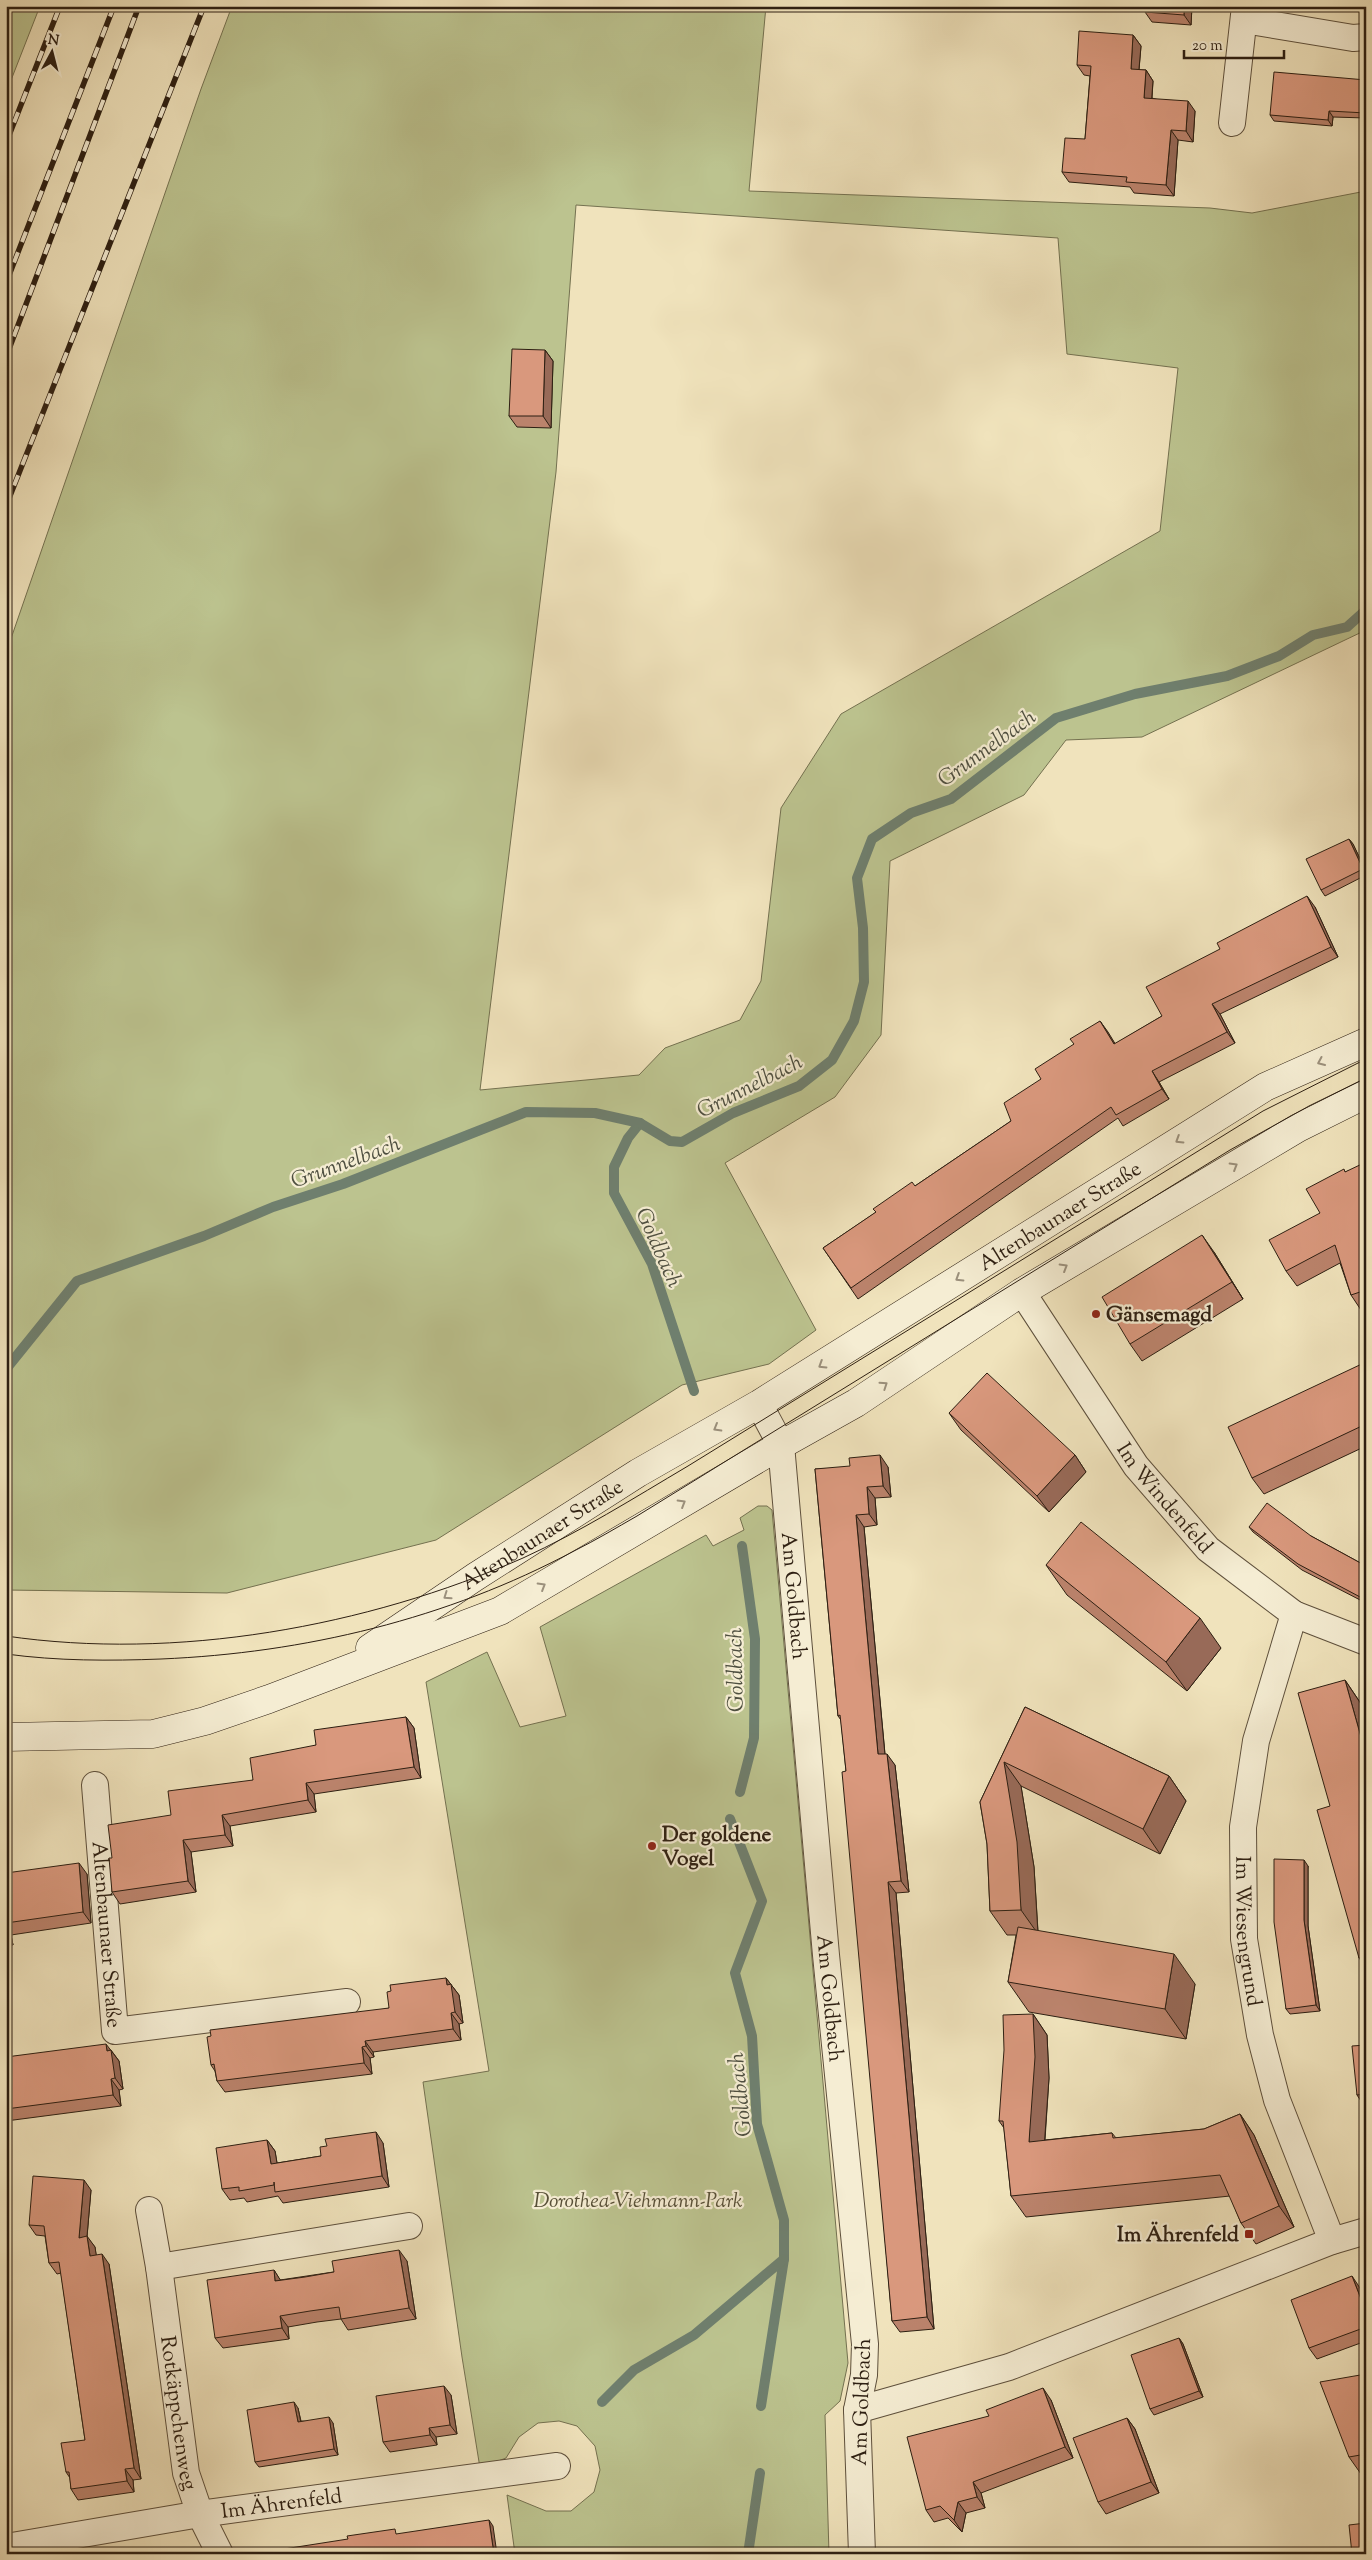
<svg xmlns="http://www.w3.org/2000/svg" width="1372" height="2560" font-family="'Sorts Mill Goudy',serif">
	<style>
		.green { fill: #bcc38f; stroke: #747150; fill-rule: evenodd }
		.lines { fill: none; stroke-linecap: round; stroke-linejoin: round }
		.stream { stroke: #6f7f6e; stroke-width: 10 }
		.street-casing { stroke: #5e503c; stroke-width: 28 }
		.secondary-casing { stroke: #2d1f12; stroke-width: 29 }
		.street { stroke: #f5edd3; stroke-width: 26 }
		.secondary { stroke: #f5edd3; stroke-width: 28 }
		.tram { stroke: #2d1f12; stroke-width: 1 }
		.rail-casing { stroke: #2d1f12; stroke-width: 5.5 }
		.rail { stroke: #f5edd3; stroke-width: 4; stroke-dasharray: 11; stroke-linecap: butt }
		.wall { fill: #bb836c; stroke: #2d1f12 }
		.shaded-wall { fill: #986a58; stroke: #2d1f12 }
		.building { fill: #d9987d; stroke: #2d1f12 }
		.oneway { stroke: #9b907c }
		.poi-dot { fill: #8f2418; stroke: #f5edd3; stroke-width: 2 }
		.labels { text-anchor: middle; stroke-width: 4.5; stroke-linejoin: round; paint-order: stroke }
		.street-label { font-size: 21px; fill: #2d1f12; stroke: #f5edd3 }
		.poi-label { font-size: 21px; font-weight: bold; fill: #2d1f12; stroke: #f5edd3; text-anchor: start }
		.park-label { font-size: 21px; font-style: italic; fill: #585038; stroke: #f5edd3 }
		.water-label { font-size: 22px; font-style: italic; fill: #4e4f40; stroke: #f5edd3 }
	</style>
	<rect width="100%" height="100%" fill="#f0e3bc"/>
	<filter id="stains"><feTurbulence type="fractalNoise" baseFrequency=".004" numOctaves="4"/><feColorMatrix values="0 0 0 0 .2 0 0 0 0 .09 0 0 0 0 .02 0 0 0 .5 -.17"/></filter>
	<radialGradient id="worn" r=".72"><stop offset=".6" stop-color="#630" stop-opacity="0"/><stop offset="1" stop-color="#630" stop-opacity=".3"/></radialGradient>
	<g class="green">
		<polygon points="6,6 40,6 6,93"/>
		<path d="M232 6H766L749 191 1210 208 1252 213 1366 191V630L1142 737 1066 740 1024 795 890 861 881 1035 835 1097 725 1163 816 1330 769 1364 682 1385 436 1540 227 1593 6 1590V653L201 89ZM576 205 1058 238 1067 354 1178 368 1160 531 841 714 781 808 761 981 740 1020 665 1048 639 1075 480 1090 556 472Z"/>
		<polygon points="758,1506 767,1506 772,1510 848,2363 840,2401 825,2415 829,2554 515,2554 507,2495 546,2511 571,2511 594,2492 600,2470 595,2446 577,2426 559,2421 538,2423 519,2437 506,2458 480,2468 462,2357 423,2082 489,2071 426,1682 487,1652 520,1727 566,1716 540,1627 706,1535 713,1546 744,1530 740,1518"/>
	</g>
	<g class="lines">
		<g class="stream">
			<polyline points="640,1123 628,1138 614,1167 614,1193 652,1264 694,1391"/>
			<polyline points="6,1369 77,1281 204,1236 273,1207 343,1184 526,1112 595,1113 640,1123 670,1141 682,1142 733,1113 799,1086 832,1060 854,1021 864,982 863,928 857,878 872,839 911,813 951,799 1056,718 1135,694 1227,676 1279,656 1313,635 1347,627 1366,610"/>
			<polyline points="740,1792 754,1738 755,1639 742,1546"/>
			<polyline points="730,1819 762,1901 735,1973 752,2036 757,2124 784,2220 784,2259 761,2406"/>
			<polyline points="602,2402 634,2370 694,2335 784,2259"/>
			<polyline points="748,2554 760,2473"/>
		</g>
		<g class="street-casing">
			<g id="street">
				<polyline points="1244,20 1353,38 1366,37"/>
				<polyline points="1232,123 1245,6"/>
				<path id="s1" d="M1022 1292 1136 1466 1208 1549 1294 1614 1366 1642"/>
				<path id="s2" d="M759 1404 781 1445 826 1955 865 2344 864 2375 857 2410 862 2554"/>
				<path id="s3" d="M1294 1614 1256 1741 1243 1827 1244 1939 1260 2035 1277 2100 1332 2241"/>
				<path id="s4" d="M95 1785 115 2031 347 2002"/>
				<path id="s5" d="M149 2210 159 2267 186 2473 200 2514 220 2554"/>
				<polyline points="159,2267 409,2226"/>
				<polyline points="857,2410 1009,2367 1332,2241 1366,2231"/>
				<path id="s6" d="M6 2547 200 2514 557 2466"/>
			</g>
		</g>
		<g class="secondary-casing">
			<g id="secondary">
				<path id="s7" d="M370 1648 475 1577 638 1473 759 1404 1265 1087 1366 1042"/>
				<polyline points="6,1737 153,1734 205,1721 269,1699 500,1611 781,1445 856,1403 1022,1292 1298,1128 1366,1094"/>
			</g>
		</g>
		<use href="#street" class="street"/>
		<use href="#secondary" class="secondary"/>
		<g class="tram">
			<path d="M6 1636C176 1661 366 1627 523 1558 580 1532 634 1498 688 1466L1263 1111 1366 1059"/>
			<path d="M6 1654C57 1661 110 1661 161 1659 304 1653 447 1619 574 1551 596 1540 616 1528 637 1516L1230 1150 1309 1106 1366 1078"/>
		</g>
		<g class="rail-casing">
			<g id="rail">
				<polyline points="6,143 60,6"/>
				<polyline points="6,283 114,6"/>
				<polyline points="6,357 139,6"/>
				<polyline points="6,506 204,6"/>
			</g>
		</g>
		<use href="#rail" class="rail"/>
	</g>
	<g class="wall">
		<polygon points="1145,6 1192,6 1191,25 1152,22 1145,12"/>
		<polygon points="1133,35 1141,46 1139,70 1146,70 1153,81 1152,98 1195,111 1193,142 1178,140 1174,196 1134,193 1130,187 1069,182 1062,172 1085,139 1090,76 1084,75 1077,65"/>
		<polygon points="1366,80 1366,118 1333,117 1332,126 1274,121 1270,115"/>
		<polygon points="545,350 553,361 551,428 517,427 509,416"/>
		<polygon points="1349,839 1353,844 1366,871 1366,875 1325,896 1321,890"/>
		<polygon points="1315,907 1338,957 1220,1014 1235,1043 1159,1082 1169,1099 1123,1126 1118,1118 858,1299 823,1248 915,1186 1011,1121 1041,1079 1074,1044 1100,1021 1115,1044 1162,1016"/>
		<polygon points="1366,1165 1366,1308 1361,1310 1351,1295 1340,1263 1297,1286 1286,1271 1320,1213 1345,1172"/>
		<polygon points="1214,1252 1243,1299 1142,1361 1130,1344"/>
		<polygon points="1366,1362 1366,1446 1264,1494 1252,1478"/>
		<polygon points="949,1413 1075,1455 1086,1472 1049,1512 961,1430"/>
		<polygon points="888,1467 891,1497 875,1498 877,1525 864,1527 885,1754 895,1765 909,1892 896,1893 934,2329 900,2332 892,2321 846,1771 841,1720 838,1716 815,1469"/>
		<polygon points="1249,1527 1311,1536 1366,1566 1366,1603 1302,1570 1253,1532"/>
		<polygon points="1046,1565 1221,1648 1187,1691 1067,1595"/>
		<polygon points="1345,1680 1366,1711 1366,1967 1359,1958"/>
		<polygon points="1025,1707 1169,1776 1186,1801 1160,1854 1021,1786 1034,1867 1038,1931 1195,1984 1186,2039 1029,2012 1008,1982 1016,1935 1007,1935 990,1911 987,1844 980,1802"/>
		<polygon points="406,1717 414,1728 421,1778 314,1794 316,1812 230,1826 233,1846 191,1852 196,1892 120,1904 112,1892 112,1858 316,1745"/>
		<polygon points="1308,1866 1308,1926 1320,2011 1290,2014 1286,2009"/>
		<polygon points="6,1873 87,1874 91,1923 11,1935 13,1945 6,1946"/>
		<polygon points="446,1978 459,1995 463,2023 459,2024 461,2040 373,2052 374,2057 370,2058 372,2074 225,2092 217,2081 215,2071 211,2065 389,2008"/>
		<polygon points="1033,2014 1047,2035 1049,2078 1045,2140 1112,2133 1116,2138 1204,2129 1240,2114 1254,2135 1294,2227 1256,2244 1241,2223 1230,2196 1026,2217 1011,2196 1004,2128 999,2121"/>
		<polygon points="1366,2045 1366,2107 1365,2107 1357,2095"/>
		<polygon points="111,2050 119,2061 123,2089 119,2090 121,2106 6,2121 6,2057"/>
		<polygon points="267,2140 275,2151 277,2163 321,2156 383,2143 389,2187 283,2203 278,2196 247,2202 244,2198 230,2200 222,2189"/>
		<polygon points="91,2190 87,2237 95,2247 96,2255 109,2264 141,2479 133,2480 134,2492 78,2500 71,2489 70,2478 66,2472 85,2440 61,2273 57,2274 49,2263 45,2236 36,2235 29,2225"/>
		<polygon points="407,2261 416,2319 348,2330 341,2319 317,2322 288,2327 289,2339 223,2348 215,2338 274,2270 280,2280"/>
		<polygon points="1360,2288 1366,2302 1366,2341 1317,2359 1309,2348"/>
		<polygon points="1179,2338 1183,2344 1203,2397 1154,2415 1150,2409"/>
		<polygon points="1366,2374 1366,2473 1361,2474 1349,2457"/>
		<polygon points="451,2395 457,2434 436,2437 437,2445 390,2452 383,2442"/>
		<polygon points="1051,2400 1073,2458 981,2493 985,2508 966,2513 962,2532 948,2518 934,2522 926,2510"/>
		<polygon points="298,2408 301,2421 333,2423 338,2455 259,2467 255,2462"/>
		<polygon points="1127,2418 1135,2429 1159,2493 1106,2514 1098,2502"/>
	</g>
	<g class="shaded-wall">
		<polygon points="1184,6 1192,6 1191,25 1184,15"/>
		<polygon points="1133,35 1141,46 1138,80 1131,69"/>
		<polygon points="1146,70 1153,81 1151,108 1144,98"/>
		<polygon points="1188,101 1195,111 1193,142 1186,131"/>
		<polygon points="1329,111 1333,117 1332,126 1328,120"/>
		<polygon points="1171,130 1178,140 1174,196 1166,185"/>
		<polygon points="545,350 553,361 551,428 543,416"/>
		<polygon points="1349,839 1353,844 1366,872 1363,869"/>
		<polygon points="1307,896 1315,907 1338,957 1331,947"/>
		<polygon points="1212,1004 1220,1014 1235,1043 1227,1032"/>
		<polygon points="1100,1021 1108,1032 1122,1055 1114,1044"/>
		<polygon points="1152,1071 1159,1082 1169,1099 1162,1089"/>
		<polygon points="1202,1235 1214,1252 1243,1299 1232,1282"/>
		<polygon points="880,1455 888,1467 891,1497 883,1486"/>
		<polygon points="1075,1455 1086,1472 1049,1512 1037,1496"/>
		<polygon points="867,1487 875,1498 877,1525 869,1514"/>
		<polygon points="856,1515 864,1527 886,1766 878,1754"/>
		<polygon points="1200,1618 1221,1648 1187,1691 1166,1662"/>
		<polygon points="1345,1680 1365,1710 1366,1755"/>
		<polygon points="406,1717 414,1728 421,1778 414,1767"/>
		<polygon points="887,1754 895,1765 909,1892 901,1881"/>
		<polygon points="1004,1762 1021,1786 1034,1867 1038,1934 1021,1910"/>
		<polygon points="1169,1776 1186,1801 1160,1854 1143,1829"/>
		<polygon points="306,1783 314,1794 316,1812 308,1800"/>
		<polygon points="222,1815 230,1826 233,1846 225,1835"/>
		<polygon points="183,1840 191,1852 196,1892 188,1881"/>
		<polygon points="1304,1860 1308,1866 1308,1926 1320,2011 1316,2005 1304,1920"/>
		<polygon points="79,1863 87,1874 91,1923 83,1912"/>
		<polygon points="888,1882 896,1893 934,2329 927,2317"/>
		<polygon points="6,1929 11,1935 13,1945 6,1936"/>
		<polygon points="1174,1954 1195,1984 1186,2039 1165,2009"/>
		<polygon points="446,1978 459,1995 463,2023 455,2012 447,1985"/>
		<polygon points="451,2013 459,2024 461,2040 453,2029"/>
		<polygon points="1033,2014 1047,2035 1049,2078 1043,2163 1029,2142"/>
		<polygon points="365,2041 373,2052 374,2057 366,2046"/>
		<polygon points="106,2044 119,2061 123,2089 115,2078 107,2051"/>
		<polygon points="362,2047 370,2058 372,2074 364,2063"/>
		<polygon points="111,2079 119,2090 121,2106 113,2095"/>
		<polygon points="1240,2114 1254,2135 1294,2227 1279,2206"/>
		<polygon points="376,2132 383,2143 389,2187 382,2176"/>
		<polygon points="267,2140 275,2151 279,2175 271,2164"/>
		<polygon points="84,2180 91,2190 86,2248 79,2238"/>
		<polygon points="87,2236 95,2247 98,2266 90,2256"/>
		<polygon points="399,2250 407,2261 416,2319 409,2308"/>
		<polygon points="102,2254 109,2264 141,2479 134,2468"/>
		<polygon points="274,2270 281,2281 275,2281"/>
		<polygon points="1352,2276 1360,2288 1366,2302 1366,2312"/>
		<polygon points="280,2316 288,2327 289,2339 282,2328"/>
		<polygon points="1179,2338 1183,2344 1203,2397 1199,2391"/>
		<polygon points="444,2386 451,2395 457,2434 450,2425"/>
		<polygon points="1043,2388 1051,2400 1073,2458 1065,2447"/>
		<polygon points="294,2402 298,2408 302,2428 298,2422"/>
		<polygon points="329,2417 333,2423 338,2455 334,2449"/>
		<polygon points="1127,2418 1135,2429 1159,2493 1151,2482"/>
		<polygon points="429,2428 436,2437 437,2445 430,2435"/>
		<polygon points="125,2469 133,2480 134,2492 127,2481"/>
		<polygon points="973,2482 981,2493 985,2508 977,2497"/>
		<polygon points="958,2502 966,2513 962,2532 954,2520"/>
		<polygon points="489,2520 493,2526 497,2554 494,2554"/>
	</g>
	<g class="building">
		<polygon points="1145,6 1184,6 1184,15 1145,12"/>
		<polygon points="1079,31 1133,35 1131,69 1146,70 1144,98 1188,101 1186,131 1171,130 1166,185 1126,182 1127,177 1062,172 1065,138 1085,139 1091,66 1077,65"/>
		<polygon points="1274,72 1366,80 1366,113 1329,111 1328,120 1270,115"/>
		<polygon points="512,349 545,350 543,416 509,416"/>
		<polygon points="1349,839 1363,869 1321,890 1306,859"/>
		<polygon points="1307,896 1331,947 1212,1004 1227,1032 1152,1071 1162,1089 1116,1115 1111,1107 851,1288 823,1248 876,1212 873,1209 912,1182 915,1186 1011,1121 1004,1103 1041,1079 1035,1069 1074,1044 1070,1039 1100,1021 1114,1044 1162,1016 1146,987 1220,949 1217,943"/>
		<polygon points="1364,1163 1366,1166 1366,1290 1351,1295 1335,1245 1286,1271 1269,1240 1320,1213 1306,1189 1344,1169 1345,1172"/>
		<polygon points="1202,1235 1232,1282 1130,1344 1102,1297"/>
		<polygon points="1366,1362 1366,1424 1252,1478 1228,1427"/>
		<polygon points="987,1373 1075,1455 1037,1496 949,1413"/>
		<polygon points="880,1455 883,1486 867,1487 869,1514 856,1515 878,1754 887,1754 901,1881 888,1882 927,2317 892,2321 842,1772 846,1771 840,1715 838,1716 815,1469 850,1466 849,1458"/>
		<polygon points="1267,1503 1311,1536 1366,1566 1366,1599 1362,1598 1298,1564 1249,1527"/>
		<polygon points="1081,1522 1200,1618 1166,1662 1046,1565"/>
		<polygon points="1345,1680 1366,1755 1366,1796 1364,1797 1366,1803 1366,1956 1359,1958 1317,1810 1330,1806 1298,1693"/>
		<polygon points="1025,1707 1169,1776 1143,1829 1004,1762 1017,1842 1021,1910 990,1911 987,1844 980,1802"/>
		<polygon points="406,1717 414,1767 306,1783 308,1800 222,1815 225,1835 183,1840 188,1881 112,1892 109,1858 112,1858 108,1825 171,1815 168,1791 253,1780 250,1758 316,1745 314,1730"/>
		<polygon points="1274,1859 1304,1860 1304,1920 1316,2005 1286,2009 1274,1922"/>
		<polygon points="79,1863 83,1912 6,1923 6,1873"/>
		<polygon points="1018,1927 1174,1954 1165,2009 1008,1982"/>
		<polygon points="446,1978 447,1985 451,1984 455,2012 451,2013 453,2029 365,2041 366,2046 362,2047 364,2063 217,2081 214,2064 211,2065 207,2037 211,2036 210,2030 389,2008 387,1992 391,1991 390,1985"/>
		<polygon points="1033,2014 1035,2057 1029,2142 1112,2133 1113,2138 1204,2129 1240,2114 1279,2206 1241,2223 1220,2175 1011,2196 1003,2121 999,2121 1004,2050 1003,2015"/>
		<polygon points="106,2044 107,2051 111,2050 115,2078 111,2079 113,2095 6,2109 6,2057"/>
		<polygon points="1366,2045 1366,2094 1357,2095 1352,2046"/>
		<polygon points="376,2132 382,2176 275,2192 274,2182 274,2185 239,2191 239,2187 222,2189 216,2148 267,2140 271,2164 321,2156 320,2147 327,2146 325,2139"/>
		<polygon points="33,2176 84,2180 79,2238 87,2236 90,2256 102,2254 134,2468 125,2469 127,2481 71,2489 69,2472 66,2472 61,2443 85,2440 59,2262 49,2263 44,2226 29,2225"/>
		<polygon points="399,2250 409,2308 341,2319 339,2307 310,2311 280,2316 282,2328 215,2338 207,2280 274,2270 275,2281 305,2277 334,2272 332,2261"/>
		<polygon points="1352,2276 1366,2312 1366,2327 1309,2348 1291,2300"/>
		<polygon points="1179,2338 1199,2391 1150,2409 1131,2355"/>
		<polygon points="1366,2374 1366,2454 1349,2457 1320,2382"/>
		<polygon points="444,2386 450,2425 429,2428 430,2435 383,2442 376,2396"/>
		<polygon points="1043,2388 1065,2447 973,2482 977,2497 958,2502 954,2520 940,2506 926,2510 907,2437 989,2416 986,2410"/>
		<polygon points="294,2402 298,2422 329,2417 334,2449 255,2462 247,2410"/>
		<polygon points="1127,2418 1151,2482 1098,2502 1073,2438"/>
		<polygon points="489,2520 494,2554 252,2554 348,2539 347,2536 395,2529 396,2534"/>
		<polygon points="1366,2523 1366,2554 1352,2554 1349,2525"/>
	</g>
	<defs><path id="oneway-chevron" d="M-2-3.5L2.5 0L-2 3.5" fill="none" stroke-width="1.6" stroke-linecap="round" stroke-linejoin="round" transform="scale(1.25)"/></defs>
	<g class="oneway">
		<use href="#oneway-chevron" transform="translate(1321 1062) rotate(156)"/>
		<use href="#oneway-chevron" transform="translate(1179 1140) rotate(148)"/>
		<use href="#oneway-chevron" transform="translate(1234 1166) rotate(-31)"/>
		<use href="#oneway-chevron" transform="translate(1064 1267) rotate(-31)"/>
		<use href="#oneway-chevron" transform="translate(959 1278) rotate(148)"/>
		<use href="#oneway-chevron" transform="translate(822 1365) rotate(148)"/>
		<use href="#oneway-chevron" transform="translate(884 1385) rotate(-34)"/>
		<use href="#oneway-chevron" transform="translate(717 1428) rotate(150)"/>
		<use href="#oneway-chevron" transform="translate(682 1503) rotate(-31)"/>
		<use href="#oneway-chevron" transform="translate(542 1586) rotate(-31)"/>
		<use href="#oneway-chevron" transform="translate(447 1596) rotate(145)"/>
	</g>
	<g class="poi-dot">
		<circle cx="1096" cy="1314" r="5"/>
		<circle cx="652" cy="1846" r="5"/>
		<rect x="1244" y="2229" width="10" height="10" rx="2.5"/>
	</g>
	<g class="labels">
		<g class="street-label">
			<text dy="7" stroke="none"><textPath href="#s7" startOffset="814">Altenbaunaer Straße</textPath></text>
			<text dy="7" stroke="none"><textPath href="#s1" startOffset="251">Im Windenfeld</textPath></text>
			<text dy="7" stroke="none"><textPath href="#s7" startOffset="206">Altenbaunaer Straße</textPath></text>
			<text dy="7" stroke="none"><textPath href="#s2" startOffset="198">Am Goldbach</textPath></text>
			<text dy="7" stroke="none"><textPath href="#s4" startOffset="150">Altenbaunaer Straße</textPath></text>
			<text dy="7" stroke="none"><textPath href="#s3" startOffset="324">Im Wiesengrund</textPath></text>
			<text dy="7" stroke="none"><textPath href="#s2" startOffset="602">Am Goldbach</textPath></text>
			<text transform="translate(861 2402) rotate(-88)" y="7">Am Goldbach</text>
			<text dy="7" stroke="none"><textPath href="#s5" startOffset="205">Rotkäppchenweg</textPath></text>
			<text dy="7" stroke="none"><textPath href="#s6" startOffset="279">Im Ährenfeld</textPath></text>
		</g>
		<g class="poi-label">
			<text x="1106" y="1321">Gänsemagd</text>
			<text x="662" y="1841">Der goldene<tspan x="662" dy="24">Vogel</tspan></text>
			<text x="1239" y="2241" text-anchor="end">Im Ährenfeld</text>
		</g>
		<g class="park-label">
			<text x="638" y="2207">Dorothea-Viehmann-Park</text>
		</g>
		<g class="water-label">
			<text transform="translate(986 747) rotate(-36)" y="8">Grunnelbach</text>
			<text transform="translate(749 1085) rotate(-27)" y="8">Grunnelbach</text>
			<text transform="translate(345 1161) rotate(-20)" y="8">Grunnelbach</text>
			<text transform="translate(660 1247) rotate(66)" y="8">Goldbach</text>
			<text transform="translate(734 1670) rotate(-91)" y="8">Goldbach</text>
			<text transform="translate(739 2095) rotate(-96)" y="8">Goldbach</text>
		</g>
	</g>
	<rect width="1372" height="2560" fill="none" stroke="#f0e3bc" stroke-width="25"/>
	<rect x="8" y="8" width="1357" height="2545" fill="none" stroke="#2d1f12" stroke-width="2.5"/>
	<rect x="12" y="12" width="1347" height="2535" fill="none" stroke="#2d1f12"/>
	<g transform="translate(52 52) rotate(7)" stroke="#f5edd3" stroke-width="4" paint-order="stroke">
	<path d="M0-4L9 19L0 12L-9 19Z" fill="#2d1f12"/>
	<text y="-8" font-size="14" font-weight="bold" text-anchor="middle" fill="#2d1f12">N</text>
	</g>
	<path d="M1184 50v8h100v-8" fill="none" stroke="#2d1f12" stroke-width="2.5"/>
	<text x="1192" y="50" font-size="15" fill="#2d1f12" stroke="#f5edd3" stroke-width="4" paint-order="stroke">20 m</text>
	<rect width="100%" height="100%" filter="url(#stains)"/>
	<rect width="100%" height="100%" fill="url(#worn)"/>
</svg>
